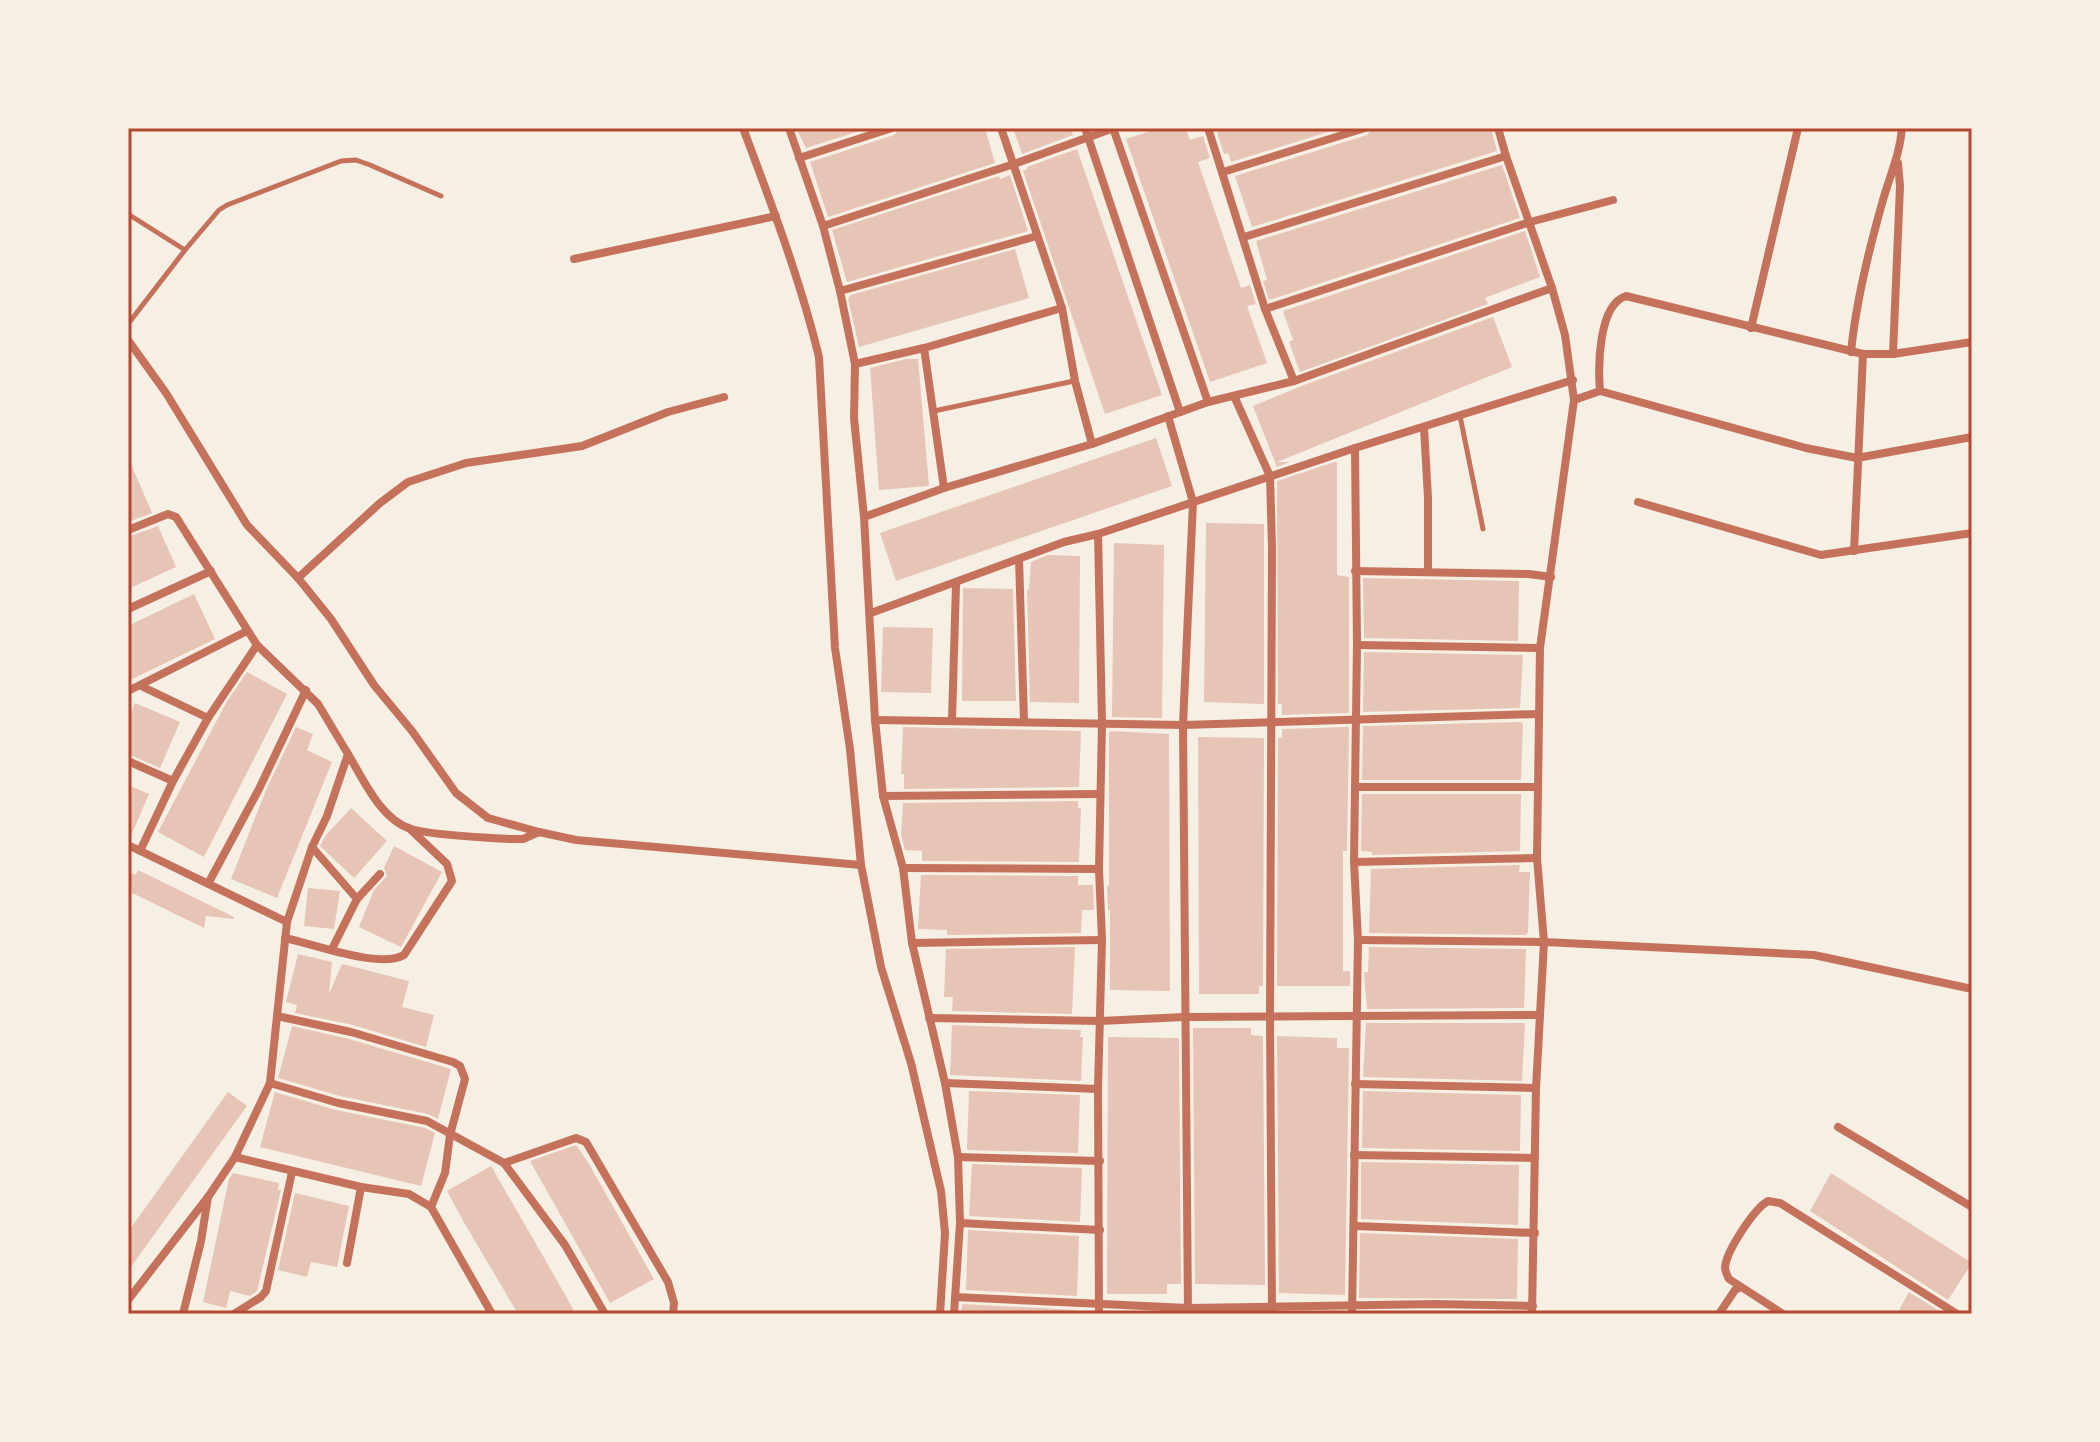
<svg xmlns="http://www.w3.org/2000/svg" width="2100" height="1442" font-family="Roboto,sans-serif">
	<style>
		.building { fill: #e6c5b7 }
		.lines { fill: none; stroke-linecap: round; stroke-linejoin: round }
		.service { stroke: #c5725c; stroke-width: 5 }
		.minor { stroke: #c5725c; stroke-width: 8 }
		.neatline { fill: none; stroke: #b5482f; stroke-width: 3 }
	</style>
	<rect width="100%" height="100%" fill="#f6efe4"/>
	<g class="building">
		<polygon points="796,128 869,128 806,148"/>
		<polygon points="899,128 985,128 995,163 828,217 810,162 894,135"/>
		<polygon points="1013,128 1070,128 1073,135 1022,154"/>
		<polygon points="1160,128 1185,128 1190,140 1203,136 1210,158 1198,162 1241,288 1250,285 1256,304 1247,306 1267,363 1210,382 1126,139"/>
		<polygon points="1229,128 1341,128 1231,162 1228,153 1224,154 1217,132"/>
		<polygon points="1372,128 1491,128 1497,151 1252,227 1235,176 1367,135"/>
		<polygon points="1077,149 1162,395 1105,414 1023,171 1027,169 1027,167"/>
		<polygon points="1502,165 1520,218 1269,300 1263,281 1267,280 1256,241"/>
		<polygon points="1010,175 1028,231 847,282 832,230 999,176 1000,179"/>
		<polygon points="1525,231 1540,277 1485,298 1488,304 1300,372 1289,342 1293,340 1283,311"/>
		<polygon points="1015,249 1029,298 859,347 848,298 851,295"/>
		<polygon points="1493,317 1512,367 1277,462 1290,462 1277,467 1253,406 1304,385"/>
		<polygon points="906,359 918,359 929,486 879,490 870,368"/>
		<polygon points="1156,438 1172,486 896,581 880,533"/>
		<polygon points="128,457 152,513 128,522"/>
		<polygon points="1334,462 1337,462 1337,575 1349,577 1349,713 1282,715 1282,704 1278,704 1277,481"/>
		<polygon points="1206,523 1264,524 1264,704 1204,702"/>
		<polygon points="158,526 176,567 128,589 128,537"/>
		<polygon points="1114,543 1164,545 1162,718 1112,717"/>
		<polygon points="1048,555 1080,556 1079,703 1030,702 1027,590 1029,590 1031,562"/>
		<polygon points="1363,578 1519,581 1518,641 1364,638"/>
		<polygon points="963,588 1013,589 1016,701 962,701"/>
		<polygon points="194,594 215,639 128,681 128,626"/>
		<polygon points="883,627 933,628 931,693 881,692"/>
		<polygon points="1364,652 1523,655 1520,708 1363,712"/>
		<polygon points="247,672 287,694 204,857 158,832 226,703"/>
		<polygon points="135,703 180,722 160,768 128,754 128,719"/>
		<polygon points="1520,722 1523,724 1521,780 1362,780 1363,726"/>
		<polygon points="296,727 313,734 307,750 332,762 277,898 231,879 266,790"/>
		<polygon points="903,727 1081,731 1079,787 904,789 904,774 901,774"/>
		<polygon points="1349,727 1347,851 1343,851 1343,971 1350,971 1350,986 1277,986 1278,738 1282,738 1282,729"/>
		<polygon points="1111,731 1169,734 1170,991 1110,990 1110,910 1108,910 1107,886 1109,886 1109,733"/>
		<polygon points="1198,737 1264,738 1263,986 1259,986 1259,994 1199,994"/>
		<polygon points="128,785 149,794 130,838 128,838"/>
		<polygon points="1362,794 1521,794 1520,851 1372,855 1372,852 1361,851"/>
		<polygon points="1078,801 1078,808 1081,808 1079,862 922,861 922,851 905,850 901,835 903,803"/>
		<polygon points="351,808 387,841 354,878 320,846 325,836"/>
		<polygon points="394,846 442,872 401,947 359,927 374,890 387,876 384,868"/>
		<polygon points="1520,865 1519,872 1530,872 1528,932 1526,935 1369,933 1371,869"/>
		<polygon points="138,870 234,917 234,919 206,916 204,928 128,891 128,871 136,875"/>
		<polygon points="921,875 1078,876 1078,885 1093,885 1094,910 1082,910 1081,933 947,935 947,930 918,929"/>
		<polygon points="308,888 340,891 334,929 304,926"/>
		<polygon points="1075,947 1072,1014 952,1011 953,997 944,997 946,949"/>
		<polygon points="1369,947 1526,949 1524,1008 1367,1009 1364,972 1368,972"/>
		<polygon points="298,954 332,962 329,994 342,964 409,981 402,1007 434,1015 426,1047 353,1025 295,1013 297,1005 286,1002"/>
		<polygon points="1366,1023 1525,1023 1522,1081 1363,1077"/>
		<polygon points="952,1025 1081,1030 1080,1037 1083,1037 1081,1081 950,1075"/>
		<polygon points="292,1026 349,1039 451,1069 438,1119 428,1114 340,1096 278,1078"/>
		<polygon points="1193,1028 1251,1028 1251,1035 1263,1036 1265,1285 1195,1284"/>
		<polygon points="1277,1036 1337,1038 1337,1048 1349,1048 1345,1295 1279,1293"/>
		<polygon points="1108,1037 1179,1038 1181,1284 1167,1284 1167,1294 1107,1294"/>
		<polygon points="969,1091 1080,1095 1078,1153 967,1150"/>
		<polygon points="1363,1091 1521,1095 1520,1151 1362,1148"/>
		<polygon points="228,1092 247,1106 128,1271 128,1232"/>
		<polygon points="275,1092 336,1110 425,1128 435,1133 421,1186 260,1147"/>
		<polygon points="576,1145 589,1164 654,1279 610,1303 530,1161"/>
		<polygon points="1361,1162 1519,1165 1518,1225 1361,1219"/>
		<polygon points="972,1164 1082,1168 1080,1222 969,1216"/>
		<polygon points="491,1166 543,1256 576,1314 518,1314 462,1219 447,1191"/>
		<polygon points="233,1173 279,1183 278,1190 281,1190 257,1291 250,1296 230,1291 226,1308 203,1302 229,1179"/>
		<polygon points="1831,1173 1972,1263 1948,1300 1810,1211"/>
		<polygon points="295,1193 349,1206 337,1267 311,1262 307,1277 278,1270"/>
		<polygon points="968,1230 1079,1236 1077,1296 966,1290"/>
		<polygon points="1360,1233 1518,1239 1517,1299 1359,1298"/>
		<polygon points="1909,1292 1941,1312 1940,1314 1897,1314"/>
		<polygon points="962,1304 1076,1310 1076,1314 961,1314"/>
		<polygon points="1435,1311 1516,1313 1359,1314"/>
	</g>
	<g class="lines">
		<g class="service">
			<polyline points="128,214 185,250"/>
			<polyline points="128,324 185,250 219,210 227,205 341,161 356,160 370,165 441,196"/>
			<polyline points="934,411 1074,381"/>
			<polyline points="1460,416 1483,529"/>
		</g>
		<g class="minor">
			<path d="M743 128C771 203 800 279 819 357L835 648 850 749 861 865 881 967 911 1063 941 1191 945 1233 940 1314"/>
			<polyline points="789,128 823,226 840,291 855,364 854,418 864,517 875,720 883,796 903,868 912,943 945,1083 958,1157 960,1223 954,1314"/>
			<polyline points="1001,128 1062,308 1075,381 1092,444"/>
			<polyline points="1085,128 1180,412"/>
			<polyline points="1113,128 1208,402"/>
			<polyline points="1208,128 1265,309 1294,381"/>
			<polyline points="1498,128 1506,156 1552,288 1565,335 1574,400 1540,648 1537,858 1544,942 1536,1088 1532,1314"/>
			<polyline points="799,158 892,128"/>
			<polyline points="1223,172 1365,128"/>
			<polyline points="823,226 1014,164 1114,128"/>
			<polyline points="1244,237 1506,156"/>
			<polyline points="574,259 776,216"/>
			<polyline points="840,291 1037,236"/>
			<polyline points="1265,309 1530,222 1613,200"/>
			<polyline points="1751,328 1798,128"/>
			<polyline points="128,340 166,393 247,525 298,578 331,619 374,685 412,731 456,793 488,818 539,832"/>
			<path d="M1972 342 1893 354H1863L1626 296C1598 305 1598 367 1600 391L1806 448 1857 458 1972 437"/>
			<polyline points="924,348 944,488"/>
			<path d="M1851 352C1856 301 1869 249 1883 200 1890 175 1900 154 1902 128"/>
			<polyline points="1893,354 1900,186 1898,163"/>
			<polyline points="855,364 924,348 1062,308"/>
			<polyline points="1234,396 1270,476 1272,547 1270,1018 1272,1314"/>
			<polyline points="1574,400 1600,391"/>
			<polyline points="1168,416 1193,502 1183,725 1188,1314"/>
			<polyline points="1424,428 1428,498 1428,571"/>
			<polyline points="1638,502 1821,555 1972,533"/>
			<polyline points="864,517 944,488 1092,444 1208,402 1294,381 1552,288"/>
			<polyline points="128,530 168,514 176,517 257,645 318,704 348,754 327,816 312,847 287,922 277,1016"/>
			<polyline points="1098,534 1102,723 1099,869 1102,940 1098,1089 1099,1314"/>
			<polyline points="1854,551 1863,354"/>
			<polyline points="1019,559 1024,721"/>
			<polyline points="1355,571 1529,574 1551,577"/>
			<polyline points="298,578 380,503 408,482 466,463 582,446 668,412 724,397"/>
			<polyline points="128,609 211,571"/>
			<polyline points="871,613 1064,542 1098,534 1355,448 1573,380"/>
			<polyline points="1357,645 1540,648"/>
			<polyline points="141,686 208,718"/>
			<polyline points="128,691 247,631"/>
			<polyline points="875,720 1183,725 1537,714"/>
			<polyline points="952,720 956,584"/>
			<path d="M348 754C363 779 381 820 411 829 435 836 482 837 509 839H523L539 832 576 840 861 865"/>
			<polyline points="128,761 173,781"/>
			<polyline points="1355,787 1538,787"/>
			<polyline points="883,796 1099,794"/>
			<polyline points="128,845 287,922"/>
			<polyline points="312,847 357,899 332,949"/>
			<polyline points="140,851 173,781 208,718 257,645"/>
			<polyline points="1354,862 1537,858"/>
			<polyline points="903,868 1099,869"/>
			<polyline points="209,882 259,789 306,690"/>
			<polyline points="357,899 380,874"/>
			<path d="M285 938C313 944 380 969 404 955L452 881 447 864 409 828"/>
			<polyline points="1358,940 1544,942 1814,955 1972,989"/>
			<polyline points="912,943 1102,940"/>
			<polyline points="929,1018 1100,1021 1184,1017 1540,1015"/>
			<polyline points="270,1083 277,1016 351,1032 453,1062 460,1066 465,1079 450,1135 445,1173 431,1207 492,1314"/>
			<polyline points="945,1083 1098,1089"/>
			<polyline points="1355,1084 1536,1088"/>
			<polyline points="1838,1127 1972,1207"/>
			<polyline points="1354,1155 1535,1158"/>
			<polyline points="235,1157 361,1187 409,1194 431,1207"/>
			<polyline points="958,1157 1100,1161"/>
			<polyline points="504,1163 576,1138 586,1142 668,1282 674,1303 673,1314"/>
			<polyline points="960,1223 1100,1230"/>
			<polyline points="1355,1226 1535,1233"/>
			<polyline points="347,1263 361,1187"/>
			<polyline points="955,1297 1188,1308 1435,1304 1533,1306"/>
			<polyline points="128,1300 208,1197 235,1157 270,1083 338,1103 427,1121 504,1163 565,1245 605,1314"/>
			<polyline points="183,1314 201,1241 208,1197"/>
			<polyline points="234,1314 261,1297 266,1291 292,1172"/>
			<polyline points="1352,1314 1358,940 1354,862 1357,645 1355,448"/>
			<polyline points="1719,1314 1735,1290 1740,1287"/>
			<path d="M1783 1314 1729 1279C1727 1275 1725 1272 1725 1267 1727 1250 1754 1209 1768 1201L1780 1203 1957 1314"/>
		</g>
	</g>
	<rect width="2100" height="1442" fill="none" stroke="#f6efe4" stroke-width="260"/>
	<rect x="130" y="130" width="1840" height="1182" class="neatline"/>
</svg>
